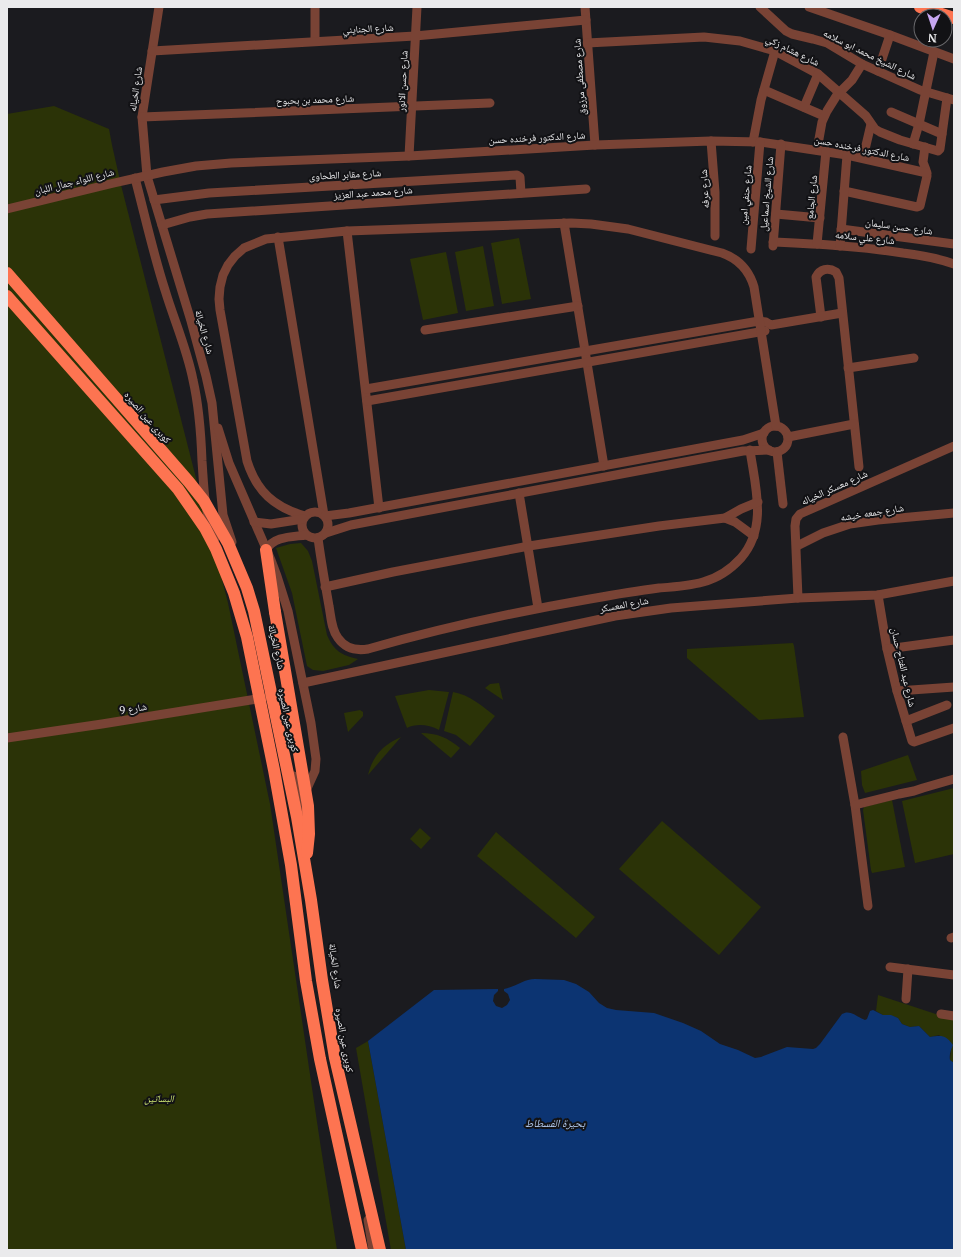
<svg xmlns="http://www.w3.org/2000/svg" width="961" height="1257" font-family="Merriweather,'Noto Naskh Arabic',serif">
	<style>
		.green { fill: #2b3307 }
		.water { fill: #0c3472 }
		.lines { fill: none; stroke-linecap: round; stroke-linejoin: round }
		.minor { stroke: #794335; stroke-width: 9 }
		.highway { stroke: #fd7451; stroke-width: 12 }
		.highway-bridge { stroke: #fd7451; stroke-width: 12 }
		.labels { text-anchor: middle; stroke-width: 4; stroke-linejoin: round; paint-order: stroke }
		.street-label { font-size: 10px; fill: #eaeaec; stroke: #121215 }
		.park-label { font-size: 10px; font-style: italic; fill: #d2ea75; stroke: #121215 }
		.water-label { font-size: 11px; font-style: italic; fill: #b6cef3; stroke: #121215 }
	</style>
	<rect width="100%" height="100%" fill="#1b1b1f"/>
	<g class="green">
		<polygon points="54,106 109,129 112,145 121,185 228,603 270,804 320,1142 337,1250 7,1250 7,114"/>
		<polygon points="519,238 531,299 502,304 491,243"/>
		<polygon points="483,246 494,306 466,311 455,252"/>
		<polygon points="446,252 458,313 423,320 410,259"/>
		<path d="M301 543 308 551 312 561 327 635C334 651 341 655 358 659L349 665 323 671 313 670 307 666 292 593 276 548 290 544Z"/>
		<polygon points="793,643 794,646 804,717 759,720 687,658 687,649"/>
		<polygon points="499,683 503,700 485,688 490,684"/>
		<path d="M429 690 449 692 439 730C429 725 417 723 407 728L395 696Z"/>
		<path d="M453 692C470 695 482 706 495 716L470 746 456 735 444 731Z"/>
		<polygon points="360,710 363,712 363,716 348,732 344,713"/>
		<path d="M421 733C437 733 448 738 460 748L451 758Z"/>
		<path d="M401 737 368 775C373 755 383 745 401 737Z"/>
		<polygon points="908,755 917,780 865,793 862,785 861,771"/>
		<polygon points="954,788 954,854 915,863 902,801"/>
		<polygon points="892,800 905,867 872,873 871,870 863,810 864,807"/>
		<polygon points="662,821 761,907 719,955 619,869"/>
		<polygon points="420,828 431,838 421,849 410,839"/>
		<polygon points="496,832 595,917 576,938 477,856"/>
		<polygon points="878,995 954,1020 954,1063 950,1060 951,1050 952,1047 939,1035 930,1037 919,1026 910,1027 902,1024 898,1018 889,1015 883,1015 876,1011"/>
		<polygon points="368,1041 406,1250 391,1250 356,1048"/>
	</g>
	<path class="water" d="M535 979 564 980 576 984 589 992 599 1003 607 1008 616 1010 654 1013 683 1023 701 1031 720 1044 738 1050 755 1058 761 1057 787 1047 813 1049 816 1048 820 1044 842 1014C850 1009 857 1017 865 1020L867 1019 870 1011 873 1010 883 1015H891L898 1018 902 1024 910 1027 919 1026 930 1037C942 1035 946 1035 953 1045 951 1050 949 1054 950 1060L954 1063V1250H406L368 1041 434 990 498 989V991L494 995 493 1001 496 1006 502 1008 507 1005 510 1000 508 994 504 991V989C515 987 524 979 535 979Z"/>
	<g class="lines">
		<g class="minor">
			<polyline points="159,7 142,117 147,176 191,321 206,376 212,403 223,515 232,542"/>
			<polyline points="315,7 315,41"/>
			<polyline points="585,7 595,145"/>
			<polyline points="760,7 786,31 792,34 813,39 827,43 862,64 920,90 954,100"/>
			<polyline points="809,7 890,35 954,59"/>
			<polyline points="587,43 704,37 740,41 775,51 818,74 866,116 875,129 880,132 900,140 938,151 940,149 947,98"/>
			<polyline points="152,51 415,36 586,20"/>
			<polyline points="878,71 890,35"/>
			<polyline points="764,90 824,116"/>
			<polyline points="804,107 818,74"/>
			<polyline points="891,112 942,134"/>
			<polyline points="142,117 490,103"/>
			<polyline points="711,141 715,192 715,236"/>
			<polyline points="753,142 761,100 775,51"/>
			<polyline points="913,144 919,124 934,52"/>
			<polyline points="817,150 822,122 827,111 837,95 852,80 862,64"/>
			<polyline points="409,156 417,7"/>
			<polyline points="863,158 871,124"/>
			<path d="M135 178C145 216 153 253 165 290 174 320 187 349 193 380 199 406 201 434 202 461 204 489 204 512 215 538"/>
			<polyline points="844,191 917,207 920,206 927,176 926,170 923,162 925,147"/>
			<polyline points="154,200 209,193 517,175 520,177 521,193"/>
			<polyline points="7,209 114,183 163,172 196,166 231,163 409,156 595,145 711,141 760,142 847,155 927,173"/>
			<polyline points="776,214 820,218"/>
			<polyline points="564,223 604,466"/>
			<polyline points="162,225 190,217 207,214 586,189"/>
			<polyline points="841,229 954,244"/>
			<polyline points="347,231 379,508"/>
			<polyline points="278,237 324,515"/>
			<path d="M773 242C816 244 860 246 903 253 920 255 937 258 954 264"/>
			<polyline points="817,244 826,151"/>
			<polyline points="773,246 781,144"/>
			<polyline points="840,246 847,155"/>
			<polyline points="751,249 760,142"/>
			<path d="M821 317 816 277C820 269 828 267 836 272L839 278 859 467"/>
			<polyline points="425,330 578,306"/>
			<polyline points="848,368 914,358"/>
			<polyline points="366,389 759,321 766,322 771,325 842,313"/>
			<polyline points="367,401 765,331"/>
			<circle cx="775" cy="439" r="13"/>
			<polyline points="218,428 229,463 271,560 277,576 288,611 311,723 316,759 315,771 305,793"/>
			<polyline points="788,437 854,424"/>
			<polyline points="777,452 783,504"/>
			<polyline points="519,493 538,608"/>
			<circle cx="315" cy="525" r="13"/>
			<path d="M305 516C274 507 257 492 247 461L220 310 219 299 220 287 223 275 228 265 235 256 244 248 266 239 347 231 571 223 591 224 628 229 722 253C739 259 749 270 754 287L776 426"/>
			<polyline points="325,516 349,513 743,440 764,433"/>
			<polyline points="725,518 735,522 754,536"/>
			<polyline points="254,522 271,524 303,519"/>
			<polyline points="326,533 351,525 743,451 769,450"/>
			<path d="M318 538C321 561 325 583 329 606 331 616 331 629 338 638 345 648 356 651 368 649 441 628 515 612 590 599 612 595 635 591 659 588 673 587 689 586 703 582 718 578 731 569 741 558 768 527 755 486 750 450"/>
			<polyline points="797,546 823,533 850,524 878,520 954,513"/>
			<path d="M266 550C274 536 292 537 306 535"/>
			<polyline points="325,587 393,572 529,546 659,526 725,518 741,509 758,502"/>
			<polyline points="878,595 887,649 897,691 912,741 914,742 954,728"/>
			<polyline points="798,598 795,526 796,519 800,514 954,446"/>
			<polyline points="887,649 954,640"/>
			<polyline points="303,683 615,616 671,608 798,598 878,595 954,581"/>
			<polyline points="897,691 954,687"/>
			<polyline points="906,721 947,705"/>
			<polyline points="843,737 855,805 868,906"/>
			<polyline points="7,738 102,724 263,698"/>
			<polyline points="294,776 303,818"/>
			<polyline points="855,805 899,794 914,791 923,788 954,779"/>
			<polyline points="951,938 954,937"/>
			<polyline points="890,967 954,975"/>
			<polyline points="906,999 908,969"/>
			<polyline points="941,1014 954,1016"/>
			<polyline points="368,1220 373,1250"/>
		</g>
		<g class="highway">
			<polyline points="920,7 954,18"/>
			<polyline points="266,550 275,612"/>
		</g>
		<g class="highway-bridge">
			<polyline points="7,273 189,482 204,501 228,543 247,588 254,611 297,817 311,900 322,980 335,1058 380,1250"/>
			<polyline points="7,296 178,489 205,528 216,549 234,593 247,637 274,770 291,865 306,981 320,1059 362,1250"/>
			<polyline points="275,612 308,806 309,834 307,853"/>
		</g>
	</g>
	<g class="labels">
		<g class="street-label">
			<text transform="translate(368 28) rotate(-3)" y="4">شارع الجنايني</text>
			<text transform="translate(793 50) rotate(26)" y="4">شارع هشام زكي</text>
			<text transform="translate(870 54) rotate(26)" y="4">شارع الشيخ محمد ابو سلامه</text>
			<text transform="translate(579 77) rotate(-94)" y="4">شارع مصطفى مرزوق</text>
			<text transform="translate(402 81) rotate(-87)" y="4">شارع حسن الانور</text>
			<text transform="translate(135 89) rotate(-82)" y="4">شارع الخياله</text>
			<text transform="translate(315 99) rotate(-2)" y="4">شارع محمد بن بحبوح</text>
			<text transform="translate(537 137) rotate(-3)" y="4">شارع الدكتور فرخنده حسن</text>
			<text transform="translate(862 148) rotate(11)" y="4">شارع الدكتور فرخنده حسن</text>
			<text transform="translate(345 174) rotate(-3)" y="4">شارع مقابر الطحاوى</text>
			<text transform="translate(74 181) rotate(-14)" y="4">شارع اللواء جمال اللبان</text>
			<text transform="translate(704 189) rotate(-93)" y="4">شارع عرفه</text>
			<text transform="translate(373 192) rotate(-4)" y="4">شارع محمد عبد العزيز</text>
			<text transform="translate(766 194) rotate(-85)" y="4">شارع الشيخ اسماعيل</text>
			<text transform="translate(745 195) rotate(-85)" y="4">شارع حنفي امين</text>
			<text transform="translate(811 197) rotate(-84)" y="4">شارع الجامع</text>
			<text transform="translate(899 226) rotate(8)" y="4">شارع حسن سليمان</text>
			<text transform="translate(865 237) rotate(6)" y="4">شارع علي سلامه</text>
			<text transform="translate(205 332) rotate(74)" y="4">شارع الخيالة</text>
			<text transform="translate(148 417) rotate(49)" y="4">كوبرى عين الصيره</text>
			<text transform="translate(834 487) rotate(-24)" y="4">شارع معسكر الخياله</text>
			<text transform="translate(872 512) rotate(-9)" y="4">شارع جمعه خيشه</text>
			<text transform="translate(624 604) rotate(-10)" y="4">شارع المعسكر</text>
			<text transform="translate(277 647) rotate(77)" y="4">شارع الخيالة</text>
			<text transform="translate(904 667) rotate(77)" y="4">شارع عبد الفتاح حسان</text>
			<text transform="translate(133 708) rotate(-9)" y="4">شارع 9</text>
			<text transform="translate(289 720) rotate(78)" y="4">كوبرى عين الصيره</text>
			<text transform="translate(336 966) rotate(82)" y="4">شارع الخيالة</text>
			<text transform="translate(345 1040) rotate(80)" y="4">كوبرى عين الصيره</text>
		</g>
		<g class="park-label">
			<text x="159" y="1102">البساتين</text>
		</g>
		<g class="water-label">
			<text x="555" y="1127">بحيرة الفسطاط</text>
		</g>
	</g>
	<rect width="961" height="1257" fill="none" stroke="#eaeaec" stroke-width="16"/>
	<g transform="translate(933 28) rotate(183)"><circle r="19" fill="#121215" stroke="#68686b"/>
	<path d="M0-3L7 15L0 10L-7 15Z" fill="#c6a6f0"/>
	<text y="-6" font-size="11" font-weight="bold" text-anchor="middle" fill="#eaeaec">N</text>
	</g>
</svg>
